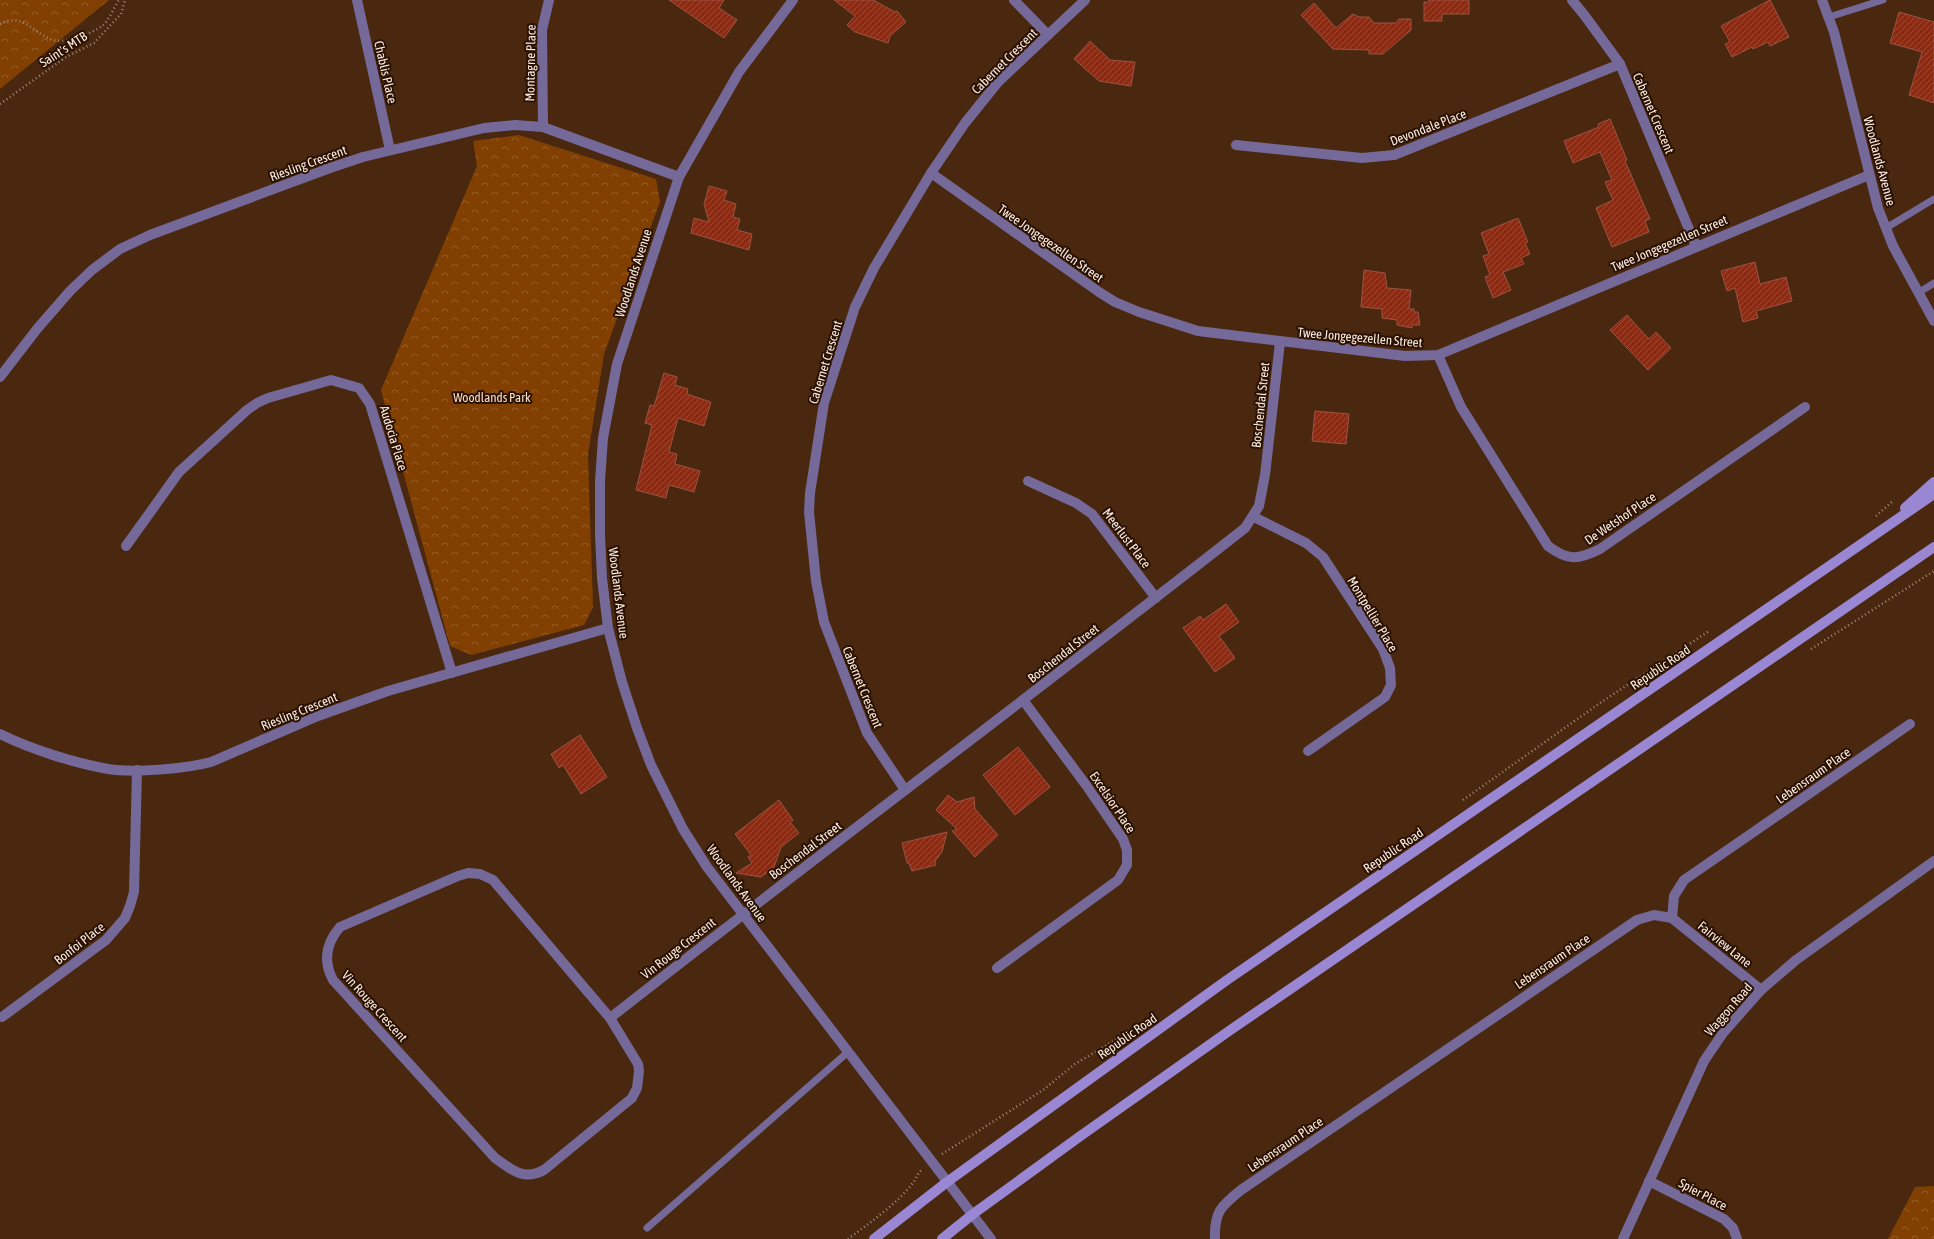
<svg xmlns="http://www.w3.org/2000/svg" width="1934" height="1239" font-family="'Asap Condensed',sans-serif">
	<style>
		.park { fill: url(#park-crowns) }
		.building { fill: url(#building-hatch); stroke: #9d5342 }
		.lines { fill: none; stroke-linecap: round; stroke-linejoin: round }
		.path { stroke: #a18978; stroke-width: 2.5; stroke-dasharray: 1 3; stroke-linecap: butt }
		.lane { stroke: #746999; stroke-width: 7 }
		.street { stroke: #746999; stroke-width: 10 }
		.secondary { stroke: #9a87d4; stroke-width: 10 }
		.labels { text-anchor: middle; stroke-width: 4; stroke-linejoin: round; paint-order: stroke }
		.street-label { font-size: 13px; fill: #fbece3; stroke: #2a1101 }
		.park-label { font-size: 13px; fill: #fadecc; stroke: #2a1101 }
	</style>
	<defs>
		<pattern id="park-crowns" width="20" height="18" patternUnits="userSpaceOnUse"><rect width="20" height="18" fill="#814001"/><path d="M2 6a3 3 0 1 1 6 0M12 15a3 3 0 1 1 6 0" fill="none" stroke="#945c26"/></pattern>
		<pattern id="building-hatch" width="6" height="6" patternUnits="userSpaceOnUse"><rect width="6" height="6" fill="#8b2b14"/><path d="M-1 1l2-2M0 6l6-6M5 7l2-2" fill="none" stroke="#9c4a36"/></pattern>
	</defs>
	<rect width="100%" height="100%" fill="#49280f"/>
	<g class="park">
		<polygon points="0,0 109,0 0,89"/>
		<polygon points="519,135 656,179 660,202 604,354 588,454 593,607 584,625 471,655 450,646 381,390 477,166 473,141"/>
		<polygon points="1934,1186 1934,1239 1888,1239 1915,1187"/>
	</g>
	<g class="building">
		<polygon points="669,0 724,0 719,8 737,20 724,38"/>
		<polygon points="834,0 873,0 895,12 897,11 906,22 890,36 888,43 855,32 847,25 855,16"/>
		<polygon points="1429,0 1469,0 1469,14 1442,14 1442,21 1424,21 1424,2 1429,2"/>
		<polygon points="1770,0 1789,37 1770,46 1768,42 1753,49 1752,47 1732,57 1725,44 1730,42 1721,26"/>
		<polygon points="1314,3 1336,28 1353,14 1359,17 1369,17 1374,23 1396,23 1399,19 1411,19 1411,30 1383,54 1369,54 1369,50 1333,49 1301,15"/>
		<polygon points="1899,12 1934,22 1934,103 1909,95 1922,52 1890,43"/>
		<polygon points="1090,41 1110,60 1135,62 1131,86 1099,81 1074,59"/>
		<polygon points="1610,119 1627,160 1625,161 1650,219 1645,221 1649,232 1612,247 1596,208 1613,200 1605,182 1612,180 1600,152 1573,163 1564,141 1599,127 1598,124"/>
		<polygon points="709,186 727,191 724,200 736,204 733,217 740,219 737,230 752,234 749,250 691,233 694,218 709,222 704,204"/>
		<polygon points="1518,218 1528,242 1525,243 1530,254 1521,258 1524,264 1503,272 1511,290 1493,298 1485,277 1490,275 1483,256 1489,254 1481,233"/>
		<polygon points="1755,262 1760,284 1786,277 1792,301 1756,311 1758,318 1743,322 1735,288 1727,291 1721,271"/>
		<polygon points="1364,270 1385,273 1387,288 1411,290 1409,309 1414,309 1414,312 1418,312 1420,325 1412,325 1412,328 1397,325 1397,320 1382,318 1382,309 1361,307"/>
		<polygon points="1627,315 1649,339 1656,332 1671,348 1648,370 1610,330"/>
		<polygon points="664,373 677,377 675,385 688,389 687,394 711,402 704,426 678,418 669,452 677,454 675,464 700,471 694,492 669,485 666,498 636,490 652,425 645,423 650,405 654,406"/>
		<polygon points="1315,411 1349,414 1346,444 1312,441"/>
		<polygon points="1226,604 1239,622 1219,636 1235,658 1215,672 1183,628 1200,616 1203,620"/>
		<polygon points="580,735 607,777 581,794 563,765 559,768 551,754"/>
		<polygon points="1018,747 1050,787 1015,815 983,775"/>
		<polygon points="948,795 957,802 974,797 975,809 998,835 975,857 952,831 957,829 936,810"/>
		<polygon points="779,800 793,820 790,822 799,833 781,847 774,867 761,877 736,873 752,863 748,857 751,855 735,834"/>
		<polygon points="947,832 942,852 935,861 936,865 912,871 909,863 907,863 902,843"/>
	</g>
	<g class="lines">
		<g class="path">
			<path d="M0 24C23 13 30 30 50 39 62 45 91 34 102 26 109 21 114 7 119 0"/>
			<polyline points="0,104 66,57 94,43 121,14 125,0"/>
			<polyline points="1876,516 1894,500"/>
			<polyline points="1811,649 1934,571"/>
			<polyline points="1463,800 1600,703 1709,631"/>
			<polyline points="942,1154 1043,1090 1075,1064 1132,1030"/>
			<path d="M848 1239C867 1225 898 1203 912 1184 917 1179 916 1174 923 1169"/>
		</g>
		<g class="lane">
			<polyline points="1829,17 1883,0"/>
			<polyline points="1886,228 1934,199"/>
			<polyline points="1918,293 1934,283"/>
			<polyline points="647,1228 848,1052"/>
		</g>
		<g class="street">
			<polyline points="357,0 390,150"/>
			<polyline points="793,0 739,72 679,177 617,364 603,438 600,481 600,535 602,578 608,628 622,682 637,728 651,765 683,829 707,867 991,1239"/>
			<polyline points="1014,0 1048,35"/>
			<polyline points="1572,0 1585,16 1620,64 1696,246"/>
			<polyline points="1822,0 1834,32 1878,208 1893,246 1934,321"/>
			<polyline points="543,127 542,30 549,0"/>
			<polyline points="1236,145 1362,158 1394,155 1620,64"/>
			<polyline points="931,173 1099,292 1115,302 1139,312 1198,331 1405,356 1438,355 1869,175"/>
			<path d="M1438 355 1461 407 1548 546C1568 561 1578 560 1600 549L1805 407"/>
			<polyline points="0,377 37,329 70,291 92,270 120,249 150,235 330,168 363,157 484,128 515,125 543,127 679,177"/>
			<polyline points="1028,481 1076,503 1092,514 1156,598"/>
			<polyline points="1254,517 1306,543 1323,557 1383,649 1390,668 1391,685 1385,697 1308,751"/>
			<polyline points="126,546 179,472 247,410 257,403 268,398 331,380 359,388 370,404 452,673"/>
			<path d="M0 734C30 749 74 763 108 769 134 773 185 769 211 762L318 716 388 691 608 628"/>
			<polyline points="905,790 867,733 824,622 816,581 809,512 810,493 824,403 855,307 874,268 931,173 965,123 998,82 1085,0"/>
			<path d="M468 873 480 874 493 880 610 1018 638 1064 639 1071 637 1088 632 1098 544 1170C523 1181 512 1170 495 1158L333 980C323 961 326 943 340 927L458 876Z"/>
			<polyline points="1672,918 1674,896 1684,880 1910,724"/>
			<polyline points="997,968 1118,880 1127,865 1127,850 1123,839 1086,785 1023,700"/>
			<polyline points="2,1017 106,940 125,918 130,906 134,892 137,770"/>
			<path d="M610 1018C820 853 1035 693 1245 528L1259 506 1265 475 1280 342"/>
			<polyline points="1649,1181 1724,1219 1733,1228 1737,1239"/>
			<path d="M1215 1239C1214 1212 1221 1206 1241 1190L1637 920 1654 915 1672 918 1761 990"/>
			<polyline points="1623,1239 1704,1061 1723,1033 1761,990 1796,960 1934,861"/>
		</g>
		<g class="secondary">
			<polyline points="1905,508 1934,482"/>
			<polyline points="874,1239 947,1182 1227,980 1934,494"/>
			<polyline points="942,1239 973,1214 1079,1137 1229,1031 1934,547"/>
		</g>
	</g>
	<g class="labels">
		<g class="street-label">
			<text transform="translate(63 49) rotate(-33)" y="5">Saint's MTB</text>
			<text transform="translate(1004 61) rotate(-45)" y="5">Cabernet Crescent</text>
			<text transform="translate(530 63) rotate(-89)" y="5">Montagne Place</text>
			<text transform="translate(386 72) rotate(77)" y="5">Chablis Place</text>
			<text transform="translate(1654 113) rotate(67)" y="5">Cabernet Crescent</text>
			<text transform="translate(1428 127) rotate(-21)" y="5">Devondale Place</text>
			<text transform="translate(1880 161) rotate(75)" y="5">Woodlands Avenue</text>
			<text transform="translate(308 163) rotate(-20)" y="5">Riesling Crescent</text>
			<text transform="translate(1051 243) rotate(35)" y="5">Twee Jongegezellen Street</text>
			<text transform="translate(1669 243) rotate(-23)" y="5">Twee Jongegezellen Street</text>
			<text transform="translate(633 273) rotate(-72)" y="5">Woodlands Avenue</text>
			<text transform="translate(1360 337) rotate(5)" y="5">Twee Jongegezellen Street</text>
			<text transform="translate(825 362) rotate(-73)" y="5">Cabernet Crescent</text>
			<text transform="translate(1260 405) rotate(-84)" y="5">Boschendal Street</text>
			<text transform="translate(394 438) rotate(73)" y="5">Audocia Place</text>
			<text transform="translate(1620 518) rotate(-34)" y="5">De Wetshof Place</text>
			<text transform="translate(1127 538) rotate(53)" y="5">Meerlust Place</text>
			<text transform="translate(619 593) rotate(83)" y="5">Woodlands Avenue</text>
			<text transform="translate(1373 614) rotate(59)" y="5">Montpellier Place</text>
			<text transform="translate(1063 653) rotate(-38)" y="5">Boschendal Street</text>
			<text transform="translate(1660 667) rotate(-34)" y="5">Republic Road</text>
			<text transform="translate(863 687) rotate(68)" y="5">Cabernet Crescent</text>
			<text transform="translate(299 711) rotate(-22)" y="5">Riesling Crescent</text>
			<text transform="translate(1813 775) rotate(-35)" y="5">Lebensraum Place</text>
			<text transform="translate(1113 802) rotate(56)" y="5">Excelsior Place</text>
			<text transform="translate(805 850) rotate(-37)" y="5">Boschendal Street</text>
			<text transform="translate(1393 850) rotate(-34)" y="5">Republic Road</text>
			<text transform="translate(737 883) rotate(54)" y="5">Woodlands Avenue</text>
			<text transform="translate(79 943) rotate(-38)" y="5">Bonfoi Place</text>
			<text transform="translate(1725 944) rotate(39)" y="5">Fairview Lane</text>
			<text transform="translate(678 948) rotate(-38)" y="5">Vin Rouge Crescent</text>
			<text transform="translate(1552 961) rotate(-34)" y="5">Lebensraum Place</text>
			<text transform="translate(375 1006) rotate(48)" y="5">Vin Rouge Crescent</text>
			<text transform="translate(1728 1009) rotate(-49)" y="5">Waggon Road</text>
			<text transform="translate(1127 1036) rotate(-35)" y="5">Republic Road</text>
			<text transform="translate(1285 1144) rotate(-34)" y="5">Lebensraum Place</text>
			<text transform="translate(1703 1194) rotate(28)" y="5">Spier Place</text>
		</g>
		<g class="park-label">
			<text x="492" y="402">Woodlands Park</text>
		</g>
	</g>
</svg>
